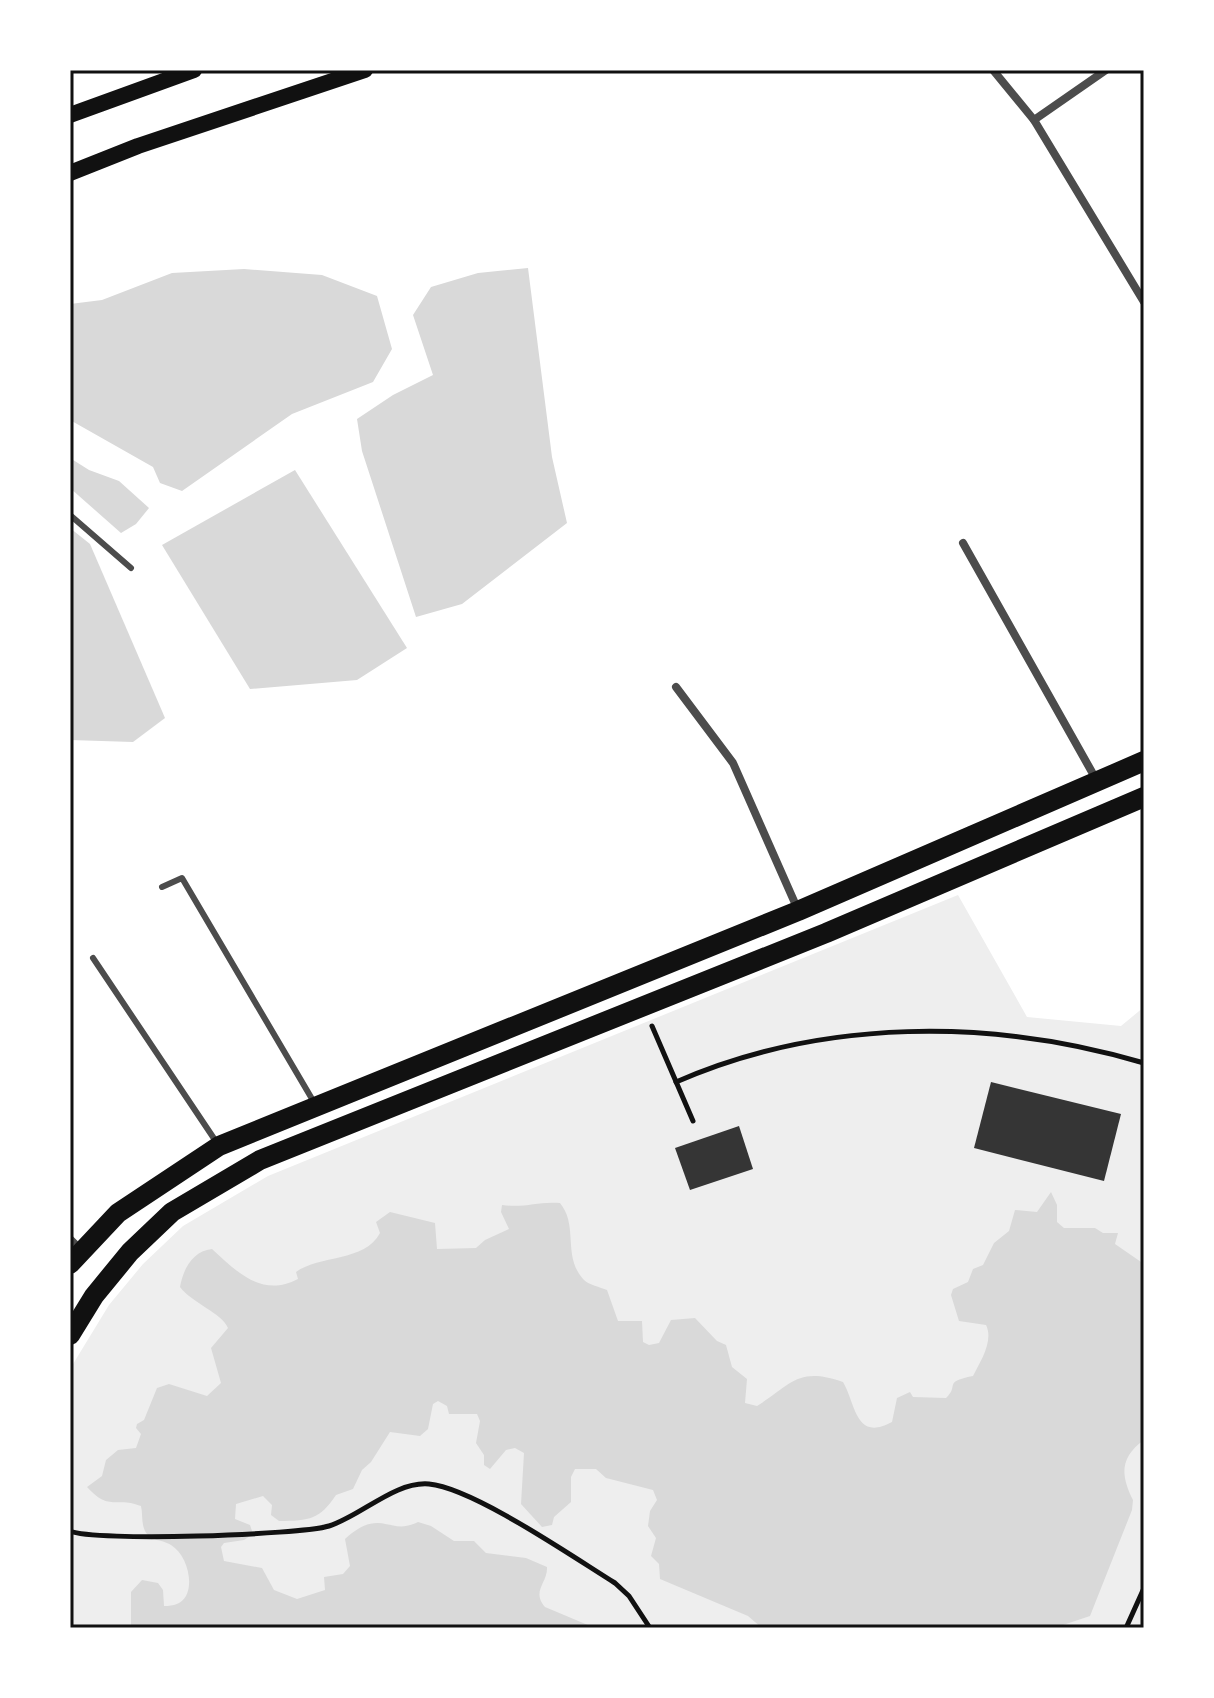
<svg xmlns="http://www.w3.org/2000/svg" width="1214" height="1698" font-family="Manrope,sans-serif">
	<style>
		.green { fill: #eee }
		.water { fill: #d9d9d9 }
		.building { fill: #353535 }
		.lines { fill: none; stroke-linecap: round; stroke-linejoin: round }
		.path { stroke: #111; stroke-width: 5 }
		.service { stroke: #4c4c4c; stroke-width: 6 }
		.minor { stroke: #4c4c4c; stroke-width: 8 }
		.secondary { stroke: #111; stroke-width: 16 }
		.primary { stroke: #111; stroke-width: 20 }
		.neatline { fill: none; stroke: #111; stroke-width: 3 }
	</style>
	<rect width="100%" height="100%" fill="#fff"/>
	<polygon class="green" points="958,895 1027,1017 1121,1026 1144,1007 1144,1628 70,1628 70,1369 109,1305 143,1264 183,1226 268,1176"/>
	<g class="water">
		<polygon points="528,268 552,457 567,523 462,604 416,617 362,451 357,419 393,395 433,375 413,315 431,287 478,273"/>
		<polygon points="244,269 322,275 377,296 392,349 373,382 292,414 182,491 160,483 153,467 70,420 70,304 102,300 172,273"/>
		<polygon points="70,458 89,470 119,481 149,508 136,524 121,533 70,488"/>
		<polygon points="295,470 407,648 357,680 250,689 162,545"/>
		<polygon points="70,528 90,544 165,718 133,742 70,740"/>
		<path d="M1051 1192 1057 1205V1222L1064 1228H1095L1103 1233H1118L1115 1244 1144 1264V1440C1119 1458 1121 1476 1133 1500L1132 1510 1090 1616 1054 1628H762L748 1616 660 1579 659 1564 651 1556 656 1538 648 1526 650 1511 657 1500 653 1490 606 1478 596 1469H575L571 1477V1502L554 1517 552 1525 542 1527 521 1504 524 1453 515 1448 506 1450 490 1469 484 1465V1455L476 1443 480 1421 477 1414H449L447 1406 438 1401 433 1404 428 1429 420 1436 390 1432 371 1462 362 1470 353 1489 336 1495C320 1519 310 1521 279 1521L271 1515 272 1505 263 1496 236 1504 235 1519 250 1525 253 1534 244 1540 224 1543 221 1547 224 1561 262 1568 274 1590 297 1599 325 1590 324 1577 343 1574 350 1566 345 1539C381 1506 389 1537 418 1522L431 1526 454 1541H474L486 1553 526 1558 547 1567C548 1583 531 1591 545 1607L595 1628H131V1592L142 1580 158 1583 163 1590 164 1606C174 1606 181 1604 186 1596 194 1581 186 1554 171 1545 162 1539 151 1542 145 1531 141 1523 143 1514 141 1506 115 1496 110 1512 87 1487L102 1476 106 1460 118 1450 136 1448 141 1434 136 1428 137 1424 144 1420 157 1388 169 1384 207 1396 221 1383 211 1348 228 1328C222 1313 192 1303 180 1287 183 1270 192 1251 212 1249 237 1272 262 1298 298 1279L296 1272C319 1255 365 1262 380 1233L376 1222 390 1212 435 1223 437 1249 476 1248 485 1240 509 1229 501 1212 502 1205C526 1208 538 1201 560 1203 579 1226 562 1257 584 1280 589 1285 600 1287 607 1290L618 1321H642L643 1342 649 1345 659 1343 671 1320 695 1318 717 1341 726 1345 732 1367 747 1379 745 1403 757 1406C791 1385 797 1366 843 1382 856 1404 855 1442 892 1422L897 1398 910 1392 913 1397 946 1398C960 1385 942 1382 973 1376 980 1362 994 1341 986 1325L959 1321 951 1295 953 1289 968 1282 973 1269 983 1265 994 1243 1009 1231 1015 1210 1037 1212Z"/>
	</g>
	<g class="building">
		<polygon points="991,1082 1121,1114 1104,1181 974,1148"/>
		<polygon points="739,1126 753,1169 690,1190 675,1148"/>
	</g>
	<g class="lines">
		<g class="path">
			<polyline points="652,1026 693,1121"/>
			<path d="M676 1082C822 1018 992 1018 1144 1063"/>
			<path d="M70 1531C95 1542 299 1535 329 1526 361 1516 395 1481 429 1484 473 1488 573 1557 615 1583L629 1596 650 1628"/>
			<polyline points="1126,1628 1144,1588"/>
		</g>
		<g class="service">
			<polyline points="70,515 131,568"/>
			<polyline points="162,887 182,878 315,1104"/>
			<polyline points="93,958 217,1143"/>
		</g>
		<g class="minor">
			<polyline points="993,70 1034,120 1144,302"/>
			<polyline points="1034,120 1106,70"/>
			<polyline points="963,543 1097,781"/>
			<polyline points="676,687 733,763 798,910"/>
			<polyline points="70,1239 81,1250"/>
		</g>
		<g class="secondary">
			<polyline points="70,115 194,70"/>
			<polyline points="70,173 138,146 365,70"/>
		</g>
		<g class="primary">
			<polyline points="70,1264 118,1213 219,1146 798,911 1144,761"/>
			<polyline points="70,1335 94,1296 130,1252 172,1212 260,1160 826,933 1144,797"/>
		</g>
	</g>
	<rect width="1214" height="1698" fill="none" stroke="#ffffff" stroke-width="144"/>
	<rect x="72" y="72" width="1070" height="1554" class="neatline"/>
</svg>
